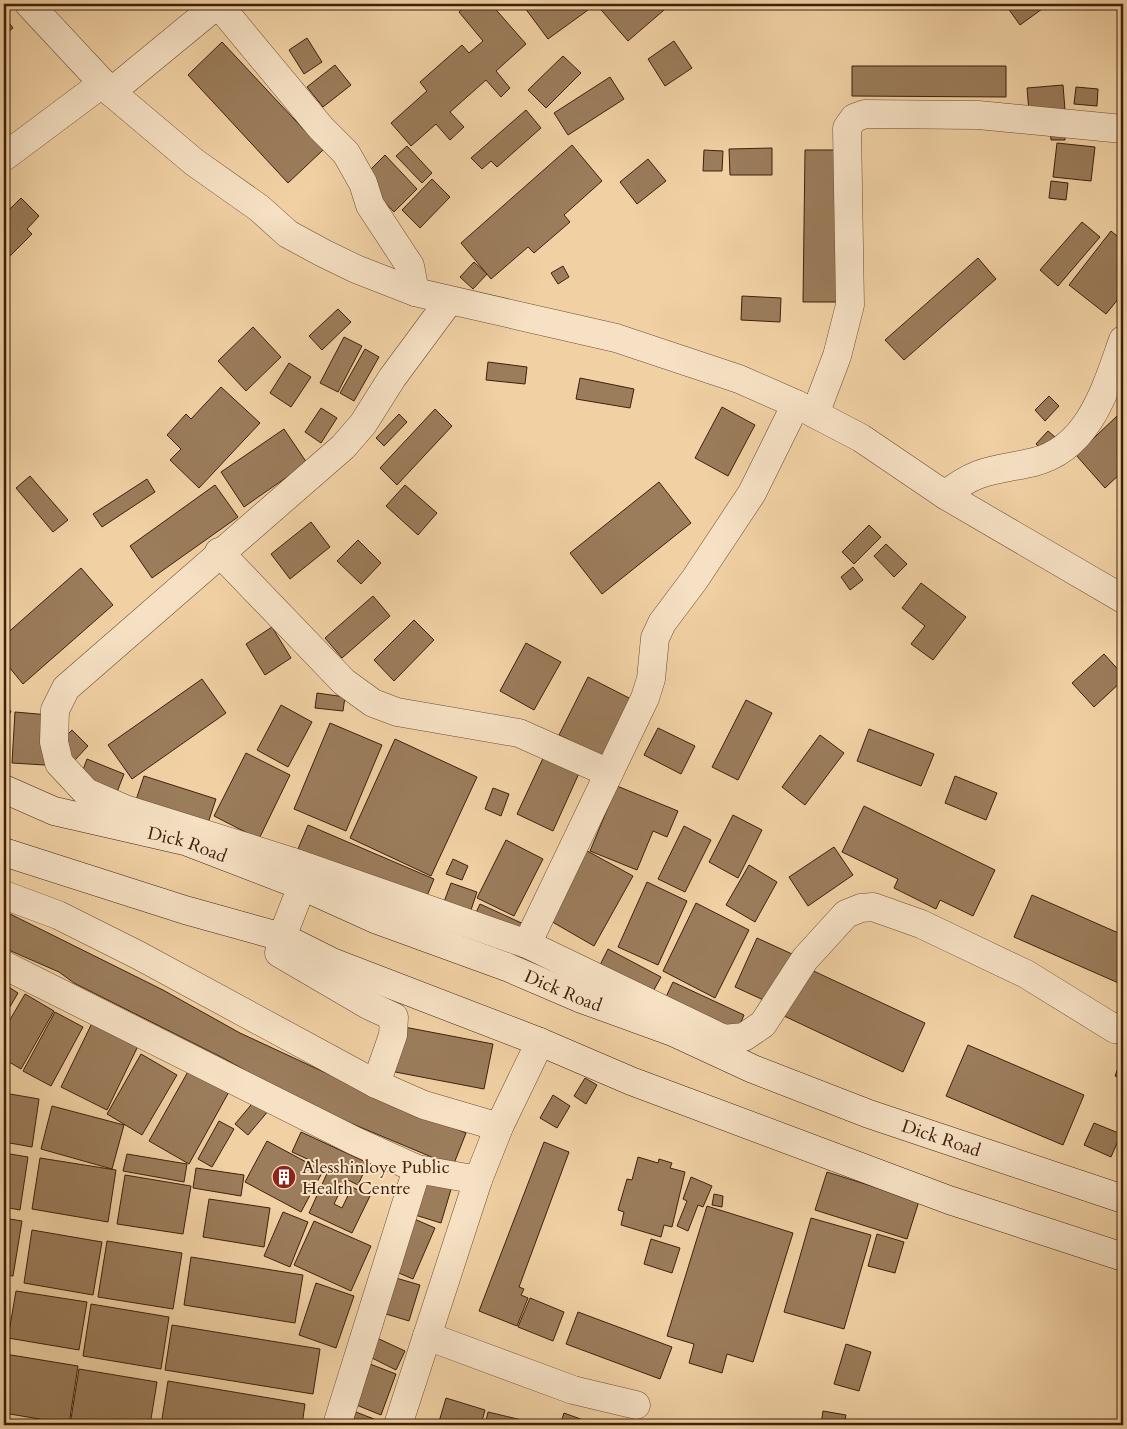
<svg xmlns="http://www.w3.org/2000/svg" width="1127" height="1429" font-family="Cardo,serif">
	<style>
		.building { fill: #9b7c5b; stroke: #3e200b }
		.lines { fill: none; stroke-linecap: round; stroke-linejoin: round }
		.minor-casing { stroke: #6b4c31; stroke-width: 29 }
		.secondary-casing { stroke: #3e200b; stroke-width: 29 }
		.minor { stroke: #f6e1c4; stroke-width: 28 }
		.secondary { stroke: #f6e1c4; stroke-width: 28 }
		.labels { text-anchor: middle; stroke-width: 4; stroke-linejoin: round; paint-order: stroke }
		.street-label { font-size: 18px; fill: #3e200b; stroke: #f6e1c4 }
		.poi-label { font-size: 18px; fill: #3e200b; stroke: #f6e1c4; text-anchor: start }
	</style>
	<rect width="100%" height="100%" fill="#f1d1a4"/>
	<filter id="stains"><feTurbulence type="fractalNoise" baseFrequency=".004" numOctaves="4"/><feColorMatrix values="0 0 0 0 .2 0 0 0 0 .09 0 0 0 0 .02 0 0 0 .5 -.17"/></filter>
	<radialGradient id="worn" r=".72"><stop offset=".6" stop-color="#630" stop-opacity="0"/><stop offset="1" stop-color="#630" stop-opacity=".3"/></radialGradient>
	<g class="building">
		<polygon points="468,4 491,4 526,44 496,71 510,88 501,97 486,80 450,112 464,127 450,140 436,124 411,146 391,123 427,91 420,82 462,45 469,53 483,41 459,12"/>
		<polygon points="522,4 583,4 588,10 548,39"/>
		<polygon points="596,4 671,4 628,41"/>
		<polygon points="1005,4 1049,4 1020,25"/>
		<polygon points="4,16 13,28 4,35"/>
		<polygon points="307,38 322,62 304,74 289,50"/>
		<polygon points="674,41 692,68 665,86 648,59"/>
		<polygon points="222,42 323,150 288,183 188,75"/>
		<polygon points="563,56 581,73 546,108 528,90"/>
		<polygon points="335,65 351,85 323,107 307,87"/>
		<polygon points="852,66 1006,66 1006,97 852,96"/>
		<polygon points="610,77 624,99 568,135 554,113"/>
		<polygon points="1063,85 1065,110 1029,112 1027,88"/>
		<polygon points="1076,87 1098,89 1097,106 1074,104"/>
		<polygon points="526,110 541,128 497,167 491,161 482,169 471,158"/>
		<polygon points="1050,129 1065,129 1065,140 1051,140"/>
		<polygon points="1057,143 1095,147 1091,181 1053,177"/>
		<polygon points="572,145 602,181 564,215 570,222 534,253 528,247 491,279 461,243"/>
		<polygon points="407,146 432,173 422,183 396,156"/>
		<polygon points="772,148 772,175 730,175 729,149"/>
		<polygon points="704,150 723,151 722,171 703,171"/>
		<polygon points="805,150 841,150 839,302 803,302"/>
		<polygon points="385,155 417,189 394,212 362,178"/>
		<polygon points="648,159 666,181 637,204 620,182"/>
		<polygon points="432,179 450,197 420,228 402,210"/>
		<polygon points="1051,181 1068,183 1066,200 1049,198"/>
		<polygon points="21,198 39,216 27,229 32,234 4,262 4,215"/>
		<polygon points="1082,222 1100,237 1058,286 1040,270"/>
		<polygon points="1111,231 1123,241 1123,293 1106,314 1069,285"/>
		<polygon points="978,258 996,279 904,360 885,340"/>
		<polygon points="474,262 487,274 473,289 460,277"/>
		<polygon points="563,266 569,277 558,284 551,273"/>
		<polygon points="742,296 781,298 780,322 741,320"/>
		<polygon points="338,309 351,322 322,350 309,336"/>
		<polygon points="253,327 281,357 246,391 218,361"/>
		<polygon points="344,337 362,346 338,392 320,383"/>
		<polygon points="365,349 379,357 354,401 340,393"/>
		<polygon points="488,362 527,367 525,384 486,380"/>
		<polygon points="289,363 311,377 291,407 270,393"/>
		<polygon points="580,378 634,389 630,408 576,399"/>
		<polygon points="221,387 260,423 199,488 170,460 181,449 167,435 186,414 191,419"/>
		<polygon points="1049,396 1059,406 1045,421 1035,410"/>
		<polygon points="722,407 755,425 728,476 695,458"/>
		<polygon points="321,408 337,418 321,443 305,432"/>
		<polygon points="435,409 452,426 397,485 380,468"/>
		<polygon points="399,414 407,422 384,446 376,438"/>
		<polygon points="1117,416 1123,422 1123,471 1105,488 1076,455"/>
		<polygon points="284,429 307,463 244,507 221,472"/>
		<polygon points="1048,431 1055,437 1042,450 1036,444"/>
		<polygon points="30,476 68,520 53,532 16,488"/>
		<polygon points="147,479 155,492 102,527 93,514"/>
		<polygon points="659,482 691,523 602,594 570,553"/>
		<polygon points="215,485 238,517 152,578 130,546"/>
		<polygon points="405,485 437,513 418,535 386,506"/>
		<polygon points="311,522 330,547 290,579 271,554"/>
		<polygon points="869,525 881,537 854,564 842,552"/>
		<polygon points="358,540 381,563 361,584 337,561"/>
		<polygon points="886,544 907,564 894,577 874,556"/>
		<polygon points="853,567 863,580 850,590 841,577"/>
		<polygon points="81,568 113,605 23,684 4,661 4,636"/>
		<polygon points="921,583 966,617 933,660 911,644 925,626 902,608"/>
		<polygon points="373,596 390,616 342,658 325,638"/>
		<polygon points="414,620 434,640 394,681 374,660"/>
		<polygon points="272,627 291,658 265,675 246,644"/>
		<polygon points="526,643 561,662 534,710 500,691"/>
		<polygon points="1104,654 1123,675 1123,680 1094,707 1072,683"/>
		<polygon points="588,677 633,700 605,758 559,735"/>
		<polygon points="202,679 226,713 132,779 108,745"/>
		<polygon points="317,693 345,697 343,711 315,708"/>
		<polygon points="746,700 772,713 738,780 712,767"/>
		<polygon points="281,705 312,722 288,767 257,750"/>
		<polygon points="4,708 11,711 4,727"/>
		<polygon points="15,712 49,715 45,765 12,763"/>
		<polygon points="330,723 382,745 346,831 294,809"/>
		<polygon points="658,728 695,746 681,774 644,755"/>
		<polygon points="869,729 934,754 921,786 857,761"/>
		<polygon points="72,730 88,746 73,762 57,746"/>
		<polygon points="820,735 844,753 805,805 782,787"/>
		<polygon points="395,739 477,777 431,876 350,838"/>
		<polygon points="246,753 290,775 259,839 214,816"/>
		<polygon points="545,754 580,771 553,831 517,814"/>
		<polygon points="87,759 124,774 117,792 80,778"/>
		<polygon points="144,776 216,799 207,826 135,803"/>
		<polygon points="955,776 997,793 986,820 945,803"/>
		<polygon points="617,786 678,811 667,837 653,831 637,870 590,851"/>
		<polygon points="493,788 509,794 501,816 485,809"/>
		<polygon points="864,806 995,870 973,916 940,900 936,909 894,888 898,879 842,852"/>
		<polygon points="733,815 762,830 738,878 709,862"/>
		<polygon points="308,825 434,879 424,903 298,849"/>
		<polygon points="684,826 711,840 685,892 658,879"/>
		<polygon points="506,840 543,859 514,916 477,898"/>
		<polygon points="580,847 633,876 594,946 542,916"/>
		<polygon points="834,847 853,875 808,906 789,877"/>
		<polygon points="453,859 468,866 462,880 446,874"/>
		<polygon points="749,865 777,882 755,922 726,905"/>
		<polygon points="647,882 687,901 658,965 618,947"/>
		<polygon points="451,883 477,892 468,919 441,910"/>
		<polygon points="1032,895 1123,935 1123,985 1014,937"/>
		<polygon points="696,903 749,930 715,998 663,971"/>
		<polygon points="480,904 528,926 521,940 473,919"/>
		<polygon points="4,911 163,990 240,1033 354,1086 466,1133 453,1166 305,1104 225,1059 74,983 59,972 4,948"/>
		<polygon points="757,938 792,954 770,1003 735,987"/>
		<polygon points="608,949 661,977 650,997 598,969"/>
		<polygon points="805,967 925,1023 903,1072 782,1015"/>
		<polygon points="673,982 744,1015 736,1034 664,1001"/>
		<polygon points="4,984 18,993 4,1017"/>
		<polygon points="25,994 54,1011 21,1069 4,1059 4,1030"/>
		<polygon points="55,1012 83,1027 51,1086 23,1071"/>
		<polygon points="93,1021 139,1044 107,1110 61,1087"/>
		<polygon points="399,1026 493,1044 484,1089 390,1071"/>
		<polygon points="968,1045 1084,1095 1063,1145 946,1096"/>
		<polygon points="141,1054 177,1075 142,1135 107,1114"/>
		<polygon points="1123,1055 1123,1079 1115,1076"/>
		<polygon points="190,1068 230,1090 189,1164 149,1141"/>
		<polygon points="585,1078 597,1085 586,1104 574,1096"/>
		<polygon points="4,1093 39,1099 32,1147 4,1142"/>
		<polygon points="553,1095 570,1106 557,1128 540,1118"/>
		<polygon points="256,1099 269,1110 248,1135 235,1124"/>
		<polygon points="52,1106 124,1125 112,1169 41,1149"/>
		<polygon points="219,1121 234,1129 212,1167 198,1159"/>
		<polygon points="1094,1123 1121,1134 1111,1157 1084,1145"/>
		<polygon points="301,1132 368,1163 358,1185 346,1179 334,1204 342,1208 352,1187 370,1196 352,1233 309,1213 329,1169 292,1152"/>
		<polygon points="267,1141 323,1171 301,1212 245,1182"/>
		<polygon points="544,1142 569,1152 519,1287 524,1289 521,1295 528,1298 517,1326 479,1311"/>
		<polygon points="4,1153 28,1157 20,1210 4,1207"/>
		<polygon points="127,1154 187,1164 184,1182 123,1171"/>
		<polygon points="638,1157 658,1163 659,1159 672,1163 670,1168 685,1172 672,1227 664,1225 661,1237 621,1225 624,1212 618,1210 627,1179 632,1180"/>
		<polygon points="40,1158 116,1170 108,1222 32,1209"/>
		<polygon points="196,1168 244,1175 241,1196 193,1188"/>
		<polygon points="827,1172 919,1201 907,1239 815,1210"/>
		<polygon points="125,1175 191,1186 183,1234 117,1224"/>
		<polygon points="691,1177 712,1186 703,1207 698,1205 688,1231 677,1226 687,1201 683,1199"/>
		<polygon points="425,1178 452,1186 441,1223 415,1215"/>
		<polygon points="714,1194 723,1196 722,1207 712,1205"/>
		<polygon points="209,1199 270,1208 264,1247 203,1237"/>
		<polygon points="707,1206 793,1233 753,1362 727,1354 722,1373 689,1363 694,1344 667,1336"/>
		<polygon points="283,1212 308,1222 290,1267 264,1256"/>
		<polygon points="4,1218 22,1221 13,1276 4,1275"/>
		<polygon points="412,1218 435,1228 413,1279 394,1271"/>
		<polygon points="811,1218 871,1235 844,1329 784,1312"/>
		<polygon points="314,1221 371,1246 351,1291 294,1265"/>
		<polygon points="32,1230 102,1242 93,1295 24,1283"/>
		<polygon points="877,1234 904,1242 895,1273 868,1266"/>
		<polygon points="651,1239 680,1248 672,1273 644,1264"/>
		<polygon points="107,1241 182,1253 173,1309 98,1297"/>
		<polygon points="191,1257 303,1275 295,1323 184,1305"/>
		<polygon points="396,1278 420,1285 409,1321 386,1314"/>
		<polygon points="316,1283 354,1296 336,1348 299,1335"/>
		<polygon points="4,1286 8,1286 4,1315"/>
		<polygon points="16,1291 87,1302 79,1350 8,1338"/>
		<polygon points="530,1298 564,1312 553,1341 518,1327"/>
		<polygon points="91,1304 169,1317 161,1369 83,1356"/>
		<polygon points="578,1312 672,1347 660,1379 566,1344"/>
		<polygon points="172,1325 320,1349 313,1394 165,1370"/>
		<polygon points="377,1338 405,1351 396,1370 368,1356"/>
		<polygon points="846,1344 871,1352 859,1391 834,1384"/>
		<polygon points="5,1354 78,1366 69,1424 4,1413"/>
		<polygon points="370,1364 396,1374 381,1415 354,1404"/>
		<polygon points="79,1369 157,1382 150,1425 70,1425"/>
		<polygon points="168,1381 305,1404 302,1425 161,1425"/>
		<polygon points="446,1398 485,1410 481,1425 438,1425"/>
		<polygon points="823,1411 846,1415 844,1425 821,1425"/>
		<polygon points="356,1412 379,1421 377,1425 351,1425"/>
		<polygon points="488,1412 526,1421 525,1425 485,1425"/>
		<polygon points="564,1413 586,1421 584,1425 560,1425"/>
		<polygon points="4,1422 26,1425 4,1425"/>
	</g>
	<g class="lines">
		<g class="minor-casing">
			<g id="minor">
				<polyline points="29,4 111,92 194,162 259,208 288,234 323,253 356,269 415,292 616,338 739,379 796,404 861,438 945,495 1123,599"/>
				<polyline points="218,4 321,128 346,153 363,183 370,205 410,266 415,292"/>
				<polyline points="111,92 218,4"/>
				<polyline points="4,157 103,83"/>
				<polyline points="449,301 392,378 363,424 343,447 66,688 55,710 54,742 59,763 86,792 125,809 290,861 527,944 724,1039 744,1037 763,1024 805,959 846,914 861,908 873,907 921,924 1026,974 1115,1029 1123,1025"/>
				<polyline points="815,414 837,356 850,305 847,128 854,118 865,114 978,115 1123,129"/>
				<path d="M945 495C978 468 995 471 1034 462 1090 448 1106 387 1123 340"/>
				<polyline points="219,552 344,682 373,703 397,712 519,733 609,773"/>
				<polyline points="302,886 282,937 279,953 368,1005 394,1017 393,1035 376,1084"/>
				<polyline points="4,895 58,915 138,955 376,1084 424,1105 499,1127"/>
				<polyline points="527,944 645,698 651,679 655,638 662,623 695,579 752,493 796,404"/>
				<polyline points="4,965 355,1141 417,1169 478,1180"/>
				<polyline points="427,1336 573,1390 636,1405"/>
				<polyline points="337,1425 417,1169"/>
				<polyline points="398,1425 478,1180 499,1127 540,1042"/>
			</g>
		</g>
		<g class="secondary-casing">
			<g id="secondary">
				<path id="s1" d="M4 789 54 811 185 841 302 886 375 919 507 967 579 998 673 1032 753 1069 869 1114 1123 1199"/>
				<polyline points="4,852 185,910 282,937 332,962 540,1042 631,1081 949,1200 1123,1257"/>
			</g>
		</g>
		<use href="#minor" class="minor"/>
		<use href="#secondary" class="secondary"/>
	</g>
	<defs>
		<g id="building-disc" transform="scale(1.25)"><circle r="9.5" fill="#8f2418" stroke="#f6e1c4"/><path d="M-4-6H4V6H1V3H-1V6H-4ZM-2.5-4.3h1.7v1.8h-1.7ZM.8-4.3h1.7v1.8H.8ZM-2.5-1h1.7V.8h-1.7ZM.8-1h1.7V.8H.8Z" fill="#fff"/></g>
	</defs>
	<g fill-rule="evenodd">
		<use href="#building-disc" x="284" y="1177"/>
	</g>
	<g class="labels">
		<g class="street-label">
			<text dy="6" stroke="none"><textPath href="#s1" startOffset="192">Dick Road</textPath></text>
			<text dy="6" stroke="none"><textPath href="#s1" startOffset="596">Dick Road</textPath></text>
			<text dy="6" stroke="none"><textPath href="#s1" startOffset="1002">Dick Road</textPath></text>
		</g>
		<g class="poi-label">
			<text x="302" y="1173">Alesshinloye Public<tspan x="302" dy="21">Health Centre</tspan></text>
		</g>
	</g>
	<rect width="1127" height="1429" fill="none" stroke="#f1d1a4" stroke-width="20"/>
	<rect x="5" y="5" width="1117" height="1419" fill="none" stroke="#3e200b" stroke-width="2.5"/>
	<rect x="10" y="10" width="1107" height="1409" fill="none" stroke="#3e200b"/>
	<rect width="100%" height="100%" filter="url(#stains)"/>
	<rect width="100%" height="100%" fill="url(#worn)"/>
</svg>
